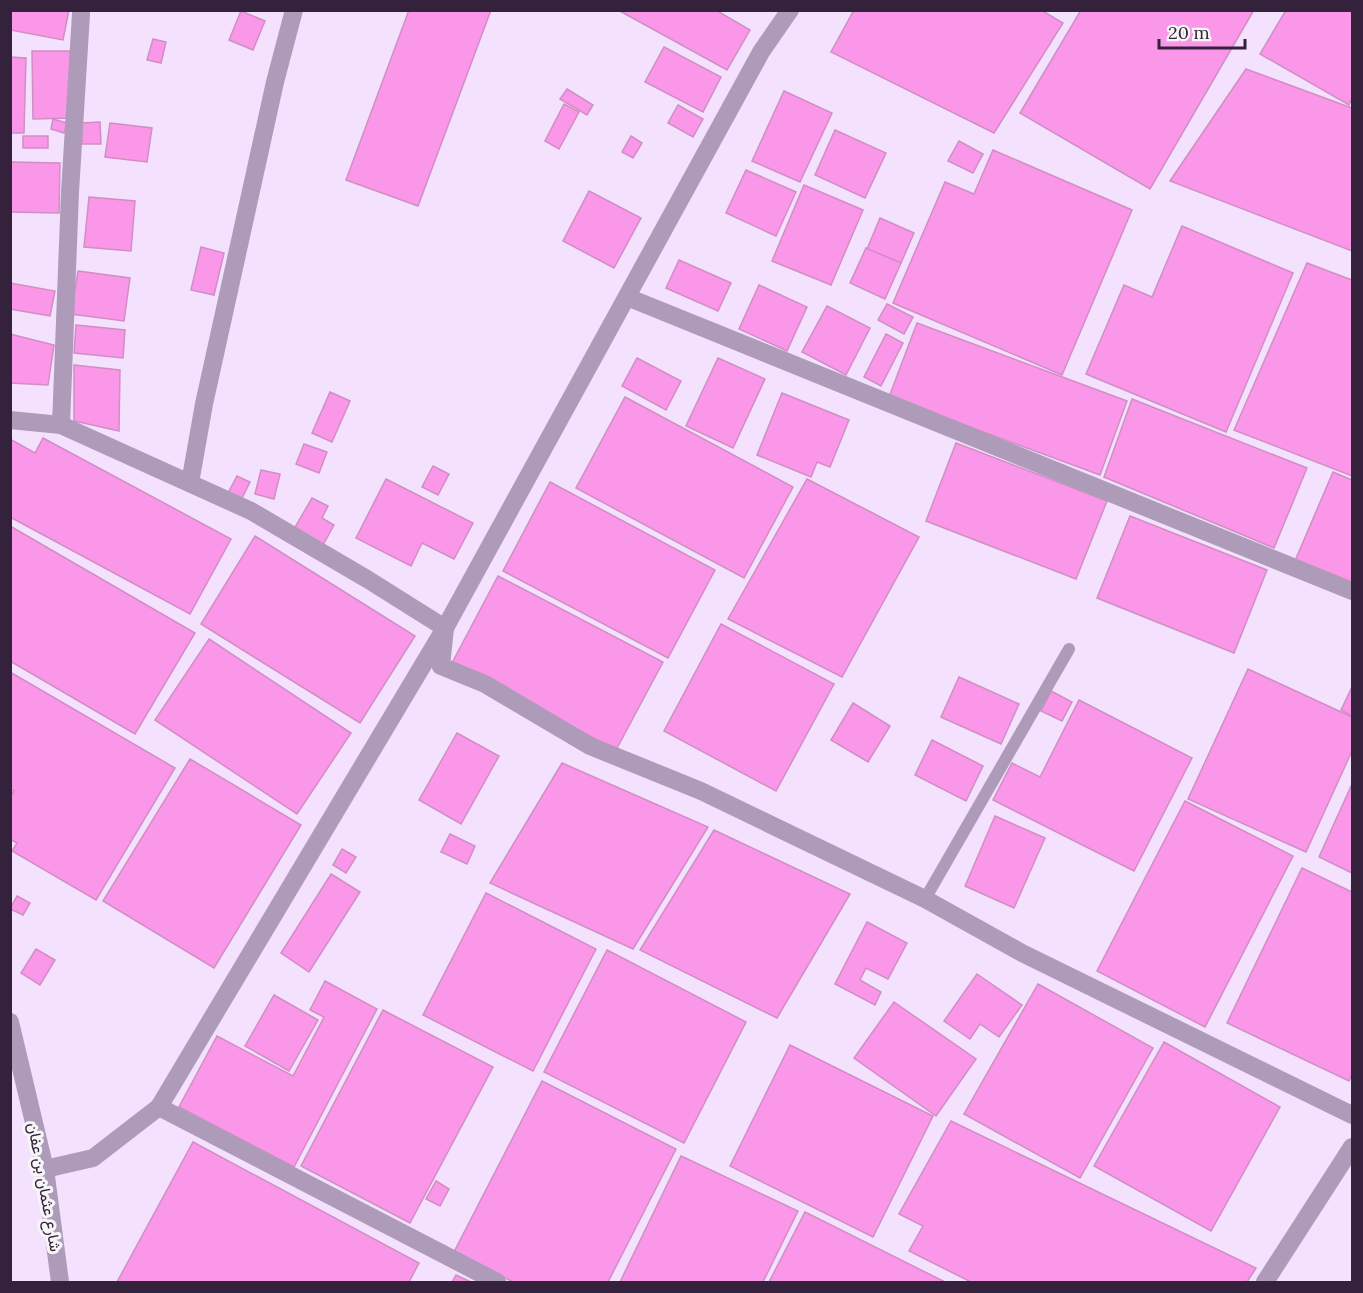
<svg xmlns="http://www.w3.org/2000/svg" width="1363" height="1293" font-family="Lora,Vazirmatn,serif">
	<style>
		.building { fill: #fa97e8; stroke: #d18ec4; stroke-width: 1.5 }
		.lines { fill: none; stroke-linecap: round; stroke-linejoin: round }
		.lane { stroke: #ae9ab9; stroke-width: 12 }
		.street { stroke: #ae9ab9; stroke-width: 18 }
		.labels { text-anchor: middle; stroke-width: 6; stroke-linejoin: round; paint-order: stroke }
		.street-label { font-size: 16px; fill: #34223d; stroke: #f6f6f6 }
	</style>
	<rect width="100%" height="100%" fill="#f3e1fd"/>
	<g class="building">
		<polygon points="10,10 69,10 63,40 10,30"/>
		<polygon points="409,10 491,10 418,206 346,180"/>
		<polygon points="618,10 720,10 719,12 750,30 727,70"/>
		<polygon points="854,10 1041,10 1063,23 994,133 831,52"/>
		<polygon points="1081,10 1254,10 1150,189 1020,113"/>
		<polygon points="1286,10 1352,10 1352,98 1349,105 1260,54"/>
		<polygon points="241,11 265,21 253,50 229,40"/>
		<polygon points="153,39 166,42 161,63 147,60"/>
		<polygon points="664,47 721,77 703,112 645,82"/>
		<polygon points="32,51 70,51 71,118 33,119"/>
		<polygon points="10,57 26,58 24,133 10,133"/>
		<polygon points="1246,69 1352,108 1352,251 1170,181"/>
		<polygon points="567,89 593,105 587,115 560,99"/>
		<polygon points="784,91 832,113 800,182 752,161"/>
		<polygon points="564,104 579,112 559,149 545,141"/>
		<polygon points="678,105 703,119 693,137 668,123"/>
		<polygon points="53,119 67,123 64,133 51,129"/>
		<polygon points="100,122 101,144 82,144 81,123"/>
		<polygon points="110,123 152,128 147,162 105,157"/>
		<polygon points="835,130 886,153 865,198 815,175"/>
		<rect x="23" y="136" width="25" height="12"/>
		<polygon points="631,136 642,143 633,158 622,152"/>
		<polygon points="959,141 983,154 973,173 948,161"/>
		<polygon points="993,150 1132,210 1062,375 893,303 945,182 974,194"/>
		<polygon points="10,162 60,163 59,213 10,212"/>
		<polygon points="746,170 796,192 776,236 726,213"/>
		<polygon points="804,185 863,210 831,285 772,261"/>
		<polygon points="589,191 641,218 614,268 563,241"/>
		<polygon points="89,197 135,201 131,251 84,247"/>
		<polygon points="880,218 914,233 901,263 867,249"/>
		<polygon points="1182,226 1293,273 1226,432 1086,374 1124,285 1152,297"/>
		<polygon points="201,247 224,253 214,295 191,290"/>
		<polygon points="866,248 901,263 885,299 850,283"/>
		<polygon points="679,260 731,283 718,311 666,288"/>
		<polygon points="1307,263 1352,280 1352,476 1234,430"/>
		<polygon points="78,271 130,278 124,321 71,314"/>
		<polygon points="10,283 55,291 50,316 10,309"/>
		<polygon points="759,285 807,307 787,351 739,329"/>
		<polygon points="887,304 913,317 904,334 878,320"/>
		<polygon points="827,306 870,328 846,375 802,352"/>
		<polygon points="917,323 1127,401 1100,475 889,397"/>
		<polygon points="76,325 125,330 123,358 74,353"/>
		<polygon points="10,334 54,345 48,385 10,383"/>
		<polygon points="886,334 903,343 881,386 864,377"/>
		<polygon points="637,358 681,381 666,410 622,386"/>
		<polygon points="718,358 765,379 733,448 686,426"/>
		<polygon points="74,365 120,370 119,431 74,421"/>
		<polygon points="330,392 350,401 332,442 312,433"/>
		<polygon points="782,393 849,420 830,467 817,462 811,477 757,455"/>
		<polygon points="625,397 793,487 744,578 576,488"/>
		<polygon points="1132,399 1307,468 1274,548 1104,477"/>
		<polygon points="43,438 231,539 190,614 10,517 10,439 35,453"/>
		<polygon points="956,443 1107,501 1076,579 926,521"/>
		<polygon points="304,444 327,452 319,473 296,464"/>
		<polygon points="433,466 449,474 438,495 422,487"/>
		<polygon points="261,470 280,474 274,499 255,494"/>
		<polygon points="1333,472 1352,480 1352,589 1294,563"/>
		<polygon points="237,476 250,482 241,500 228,493"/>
		<polygon points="386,479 473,523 454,559 422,543 411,566 356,538"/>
		<polygon points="807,479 919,537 842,677 728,619"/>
		<polygon points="550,482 715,570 668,658 503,571"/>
		<polygon points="312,498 328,506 322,518 334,525 323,545 294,529"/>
		<polygon points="1130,516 1267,570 1234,653 1097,598"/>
		<polygon points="10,526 195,633 135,734 10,661"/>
		<polygon points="255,536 415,636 360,723 201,624"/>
		<polygon points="498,576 663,662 616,750 452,663"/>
		<polygon points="721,624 834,684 776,791 664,731"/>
		<polygon points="209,639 351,733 297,814 155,720"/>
		<polygon points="1248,669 1352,717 1352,751 1306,852 1188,799"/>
		<polygon points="10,672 175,768 96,900 12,851 17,843 10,839 10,797 14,791 10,789"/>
		<polygon points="959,677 1019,704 1001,744 941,717"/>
		<polygon points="1352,687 1352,716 1341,710"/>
		<polygon points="1051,691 1072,702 1062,721 1041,711"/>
		<polygon points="1079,700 1192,758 1134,871 993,800 1012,763 1040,777"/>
		<polygon points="853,703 890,726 868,762 831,740"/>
		<polygon points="457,733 499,756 461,824 419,800"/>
		<polygon points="932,740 983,766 966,801 915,775"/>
		<polygon points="190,759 301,825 214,968 103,901"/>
		<polygon points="562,763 708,827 633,949 490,883"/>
		<polygon points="1352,784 1352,873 1319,857"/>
		<polygon points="1185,801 1293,856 1205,1027 1097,971"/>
		<polygon points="995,816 1045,838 1014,908 965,886"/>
		<polygon points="714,830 850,894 777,1018 640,950"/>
		<polygon points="450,834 475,846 467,864 441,852"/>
		<polygon points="342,849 356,857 346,873 333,865"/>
		<polygon points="1302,868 1352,892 1352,1073 1349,1081 1227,1023"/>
		<polygon points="331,874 360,892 309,972 281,953"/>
		<polygon points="486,893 596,949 533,1071 423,1015"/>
		<polygon points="17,896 30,903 23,915 10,909"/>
		<polygon points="867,922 907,943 888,979 866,968 860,980 881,992 875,1005 835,984"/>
		<polygon points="36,949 55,960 40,985 21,973"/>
		<polygon points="607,950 746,1022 684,1143 544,1072"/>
		<polygon points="977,974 1022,1005 999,1037 980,1024 970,1039 944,1021"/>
		<polygon points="325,981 377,1009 294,1167 179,1107 217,1036 293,1076 324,1017 310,1010"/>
		<polygon points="1038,984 1153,1048 1080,1178 964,1114"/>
		<polygon points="274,995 318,1020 289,1071 245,1046"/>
		<polygon points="894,1002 976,1059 936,1116 854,1058"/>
		<polygon points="383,1010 493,1067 410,1223 301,1166"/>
		<polygon points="1164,1042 1280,1107 1211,1231 1094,1166"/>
		<polygon points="790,1045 933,1116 873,1237 730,1166"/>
		<polygon points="542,1081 676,1149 608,1282 513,1282 454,1252"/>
		<polygon points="951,1121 1256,1268 1247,1282 971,1282 909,1251 923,1226 899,1214"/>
		<polygon points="193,1142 419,1263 409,1282 117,1282"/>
		<polygon points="681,1156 798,1211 763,1282 620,1282"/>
		<polygon points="436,1181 449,1189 440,1206 426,1199"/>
		<polygon points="805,1212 945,1282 769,1282"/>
		<polygon points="456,1275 471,1282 452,1282"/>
	</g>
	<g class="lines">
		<polyline class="lane" points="925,899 1069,649"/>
		<g class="street">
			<polyline points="627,297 1352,591"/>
			<polyline points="10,420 61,425 251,511 367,579 445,628 441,666 485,684 590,746 701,791 925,899 1022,953 1352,1115"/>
			<polyline points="61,425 70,192 81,14"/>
			<polyline points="190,483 204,404 275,82 294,10"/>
			<polyline points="10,1022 45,1169 60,1282"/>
			<polyline points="159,1107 497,1282"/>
			<polyline points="45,1169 93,1158 159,1107 445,628 761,52 790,10"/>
			<polyline points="1265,1282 1352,1147"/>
		</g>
	</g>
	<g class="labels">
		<g class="street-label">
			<text transform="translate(45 1187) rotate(80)" y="6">شارع عثمان بن عفان</text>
		</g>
	</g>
	<rect width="1363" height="1293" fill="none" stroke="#34223d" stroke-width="24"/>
	<path d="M1159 39v9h86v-9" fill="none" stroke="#34223d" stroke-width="3"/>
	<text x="1168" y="39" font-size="18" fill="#34223d" stroke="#f6f6f6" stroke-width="4.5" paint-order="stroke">20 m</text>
</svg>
